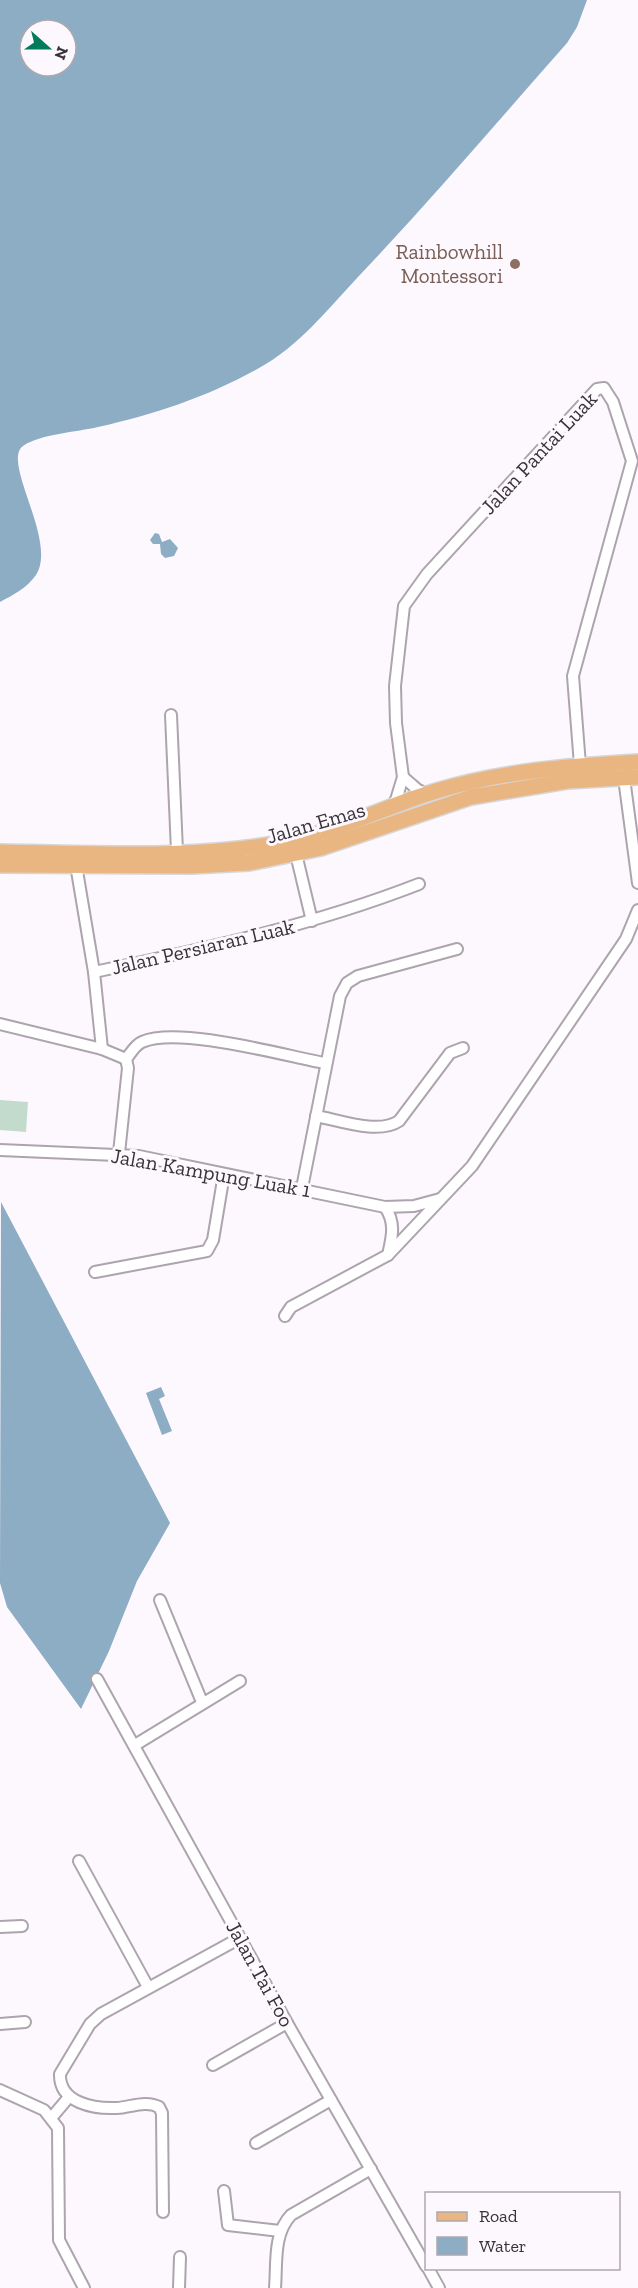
<svg xmlns="http://www.w3.org/2000/svg" width="638" height="2288" font-family="'Zilla Slab',serif">
	<style>
		.green { fill: #c2dbcd }
		.water { fill: #8cadc4; fill-rule: evenodd }
		.lines { fill: none; stroke-linecap: round; stroke-linejoin: round }
		.street-casing { stroke: #ada4ae; stroke-width: 14 }
		.primary-casing { stroke: #d7d6d7; stroke-width: 18 }
		.street { stroke: #fff; stroke-width: 10 }
		.primary { stroke: #e9b681; stroke-width: 15 }
		.education-dot { fill: #8d6e63; stroke: #fdf7fe; stroke-width: 2 }
		.labels { text-anchor: middle; stroke-width: 6; stroke-linejoin: round; paint-order: stroke }
		.education-label { font-size: 21px; fill: #785e54; stroke: #fdf7fe; text-anchor: end }
		.street-label { font-size: 21px; fill: #373337; stroke: #fdf7fe }
	</style>
	<rect width="100%" height="100%" fill="#fdf7fe"/>
	<polygon class="green" points="0,1100 28,1102 26,1132 0,1130"/>
	<g class="water">
		<path d="M0 0H587L577 27 567 43C498 121 430 201 358 277 327 310 299 346 259 368 207 397 155 414 98 427 77 432 40 434 23 446 1 462 58 541 36 575 27 588 13 595 0 602ZM30 30H66V66H30Z"/>
		<polygon points="155,533 159,534 162,542 170,539 178,548 174,556 165,558 161,554 160,544 153,544 150,540"/>
		<polygon points="1,1202 170,1523 137,1581 109,1651 81,1709 7,1607 0,1583"/>
		<polygon points="161,1387 165,1396 159,1399 172,1431 162,1435 146,1393"/>
	</g>
	<g class="lines">
		<g class="street-casing">
			<g id="street">
				<polyline points="171,715 177,851"/>
				<polyline points="403,777 418,790 427,794"/>
				<polyline points="624,778 638,883"/>
				<polyline points="389,808 396,800 403,777 396,723 395,686 404,606 427,574 597,389 604,388 613,402 632,461 573,676 580,765"/>
				<polyline points="296,854 312,921"/>
				<polyline points="76,865 94,972 102,1049"/>
				<path d="M94 972C204 949 314 925 419 884"/>
				<polyline points="0,1024 102,1049 126,1059"/>
				<path d="M126 1059C131 1053 135 1045 142 1042 178 1026 282 1055 324 1063"/>
				<path d="M316 1116C339 1120 378 1135 399 1121L450 1053 463 1048"/>
				<polyline points="0,1150 139,1156 385,1207 414,1206 440,1199"/>
				<polyline points="119,1153 128,1068 126,1059"/>
				<polyline points="302,1188 340,996 347,983 358,976 457,949"/>
				<path d="M385 1207C396 1223 392 1237 388 1255"/>
				<polyline points="95,1272 207,1251 213,1240 224,1174"/>
				<polyline points="285,1316 291,1307 388,1255 472,1166 626,939 638,910"/>
				<polyline points="160,1600 202,1702"/>
				<polyline points="97,1679 287,2023 426,2266"/>
				<polyline points="135,1745 240,1681"/>
				<polyline points="79,1861 148,1987"/>
				<polyline points="0,1927 22,1926"/>
				<polyline points="0,2024 25,2022"/>
				<polyline points="213,2065 287,2023"/>
				<polyline points="0,2090 44,2110 58,2128 59,2240 84,2288"/>
				<polyline points="52,2117 69,2097"/>
				<polyline points="256,2143 331,2100"/>
				<polyline points="224,2191 228,2225 280,2231"/>
				<path d="M163 2212 162 2113 159 2107C146 2100 131 2107 117 2108 94 2109 59 2103 60 2074L90 2024 101 2014 240 1938"/>
				<polyline points="428,2268 439,2288"/>
				<polyline points="179,2288 180,2257"/>
				<path d="M275 2288C277 2263 273 2234 291 2215L371 2169"/>
			</g>
		</g>
		<g class="primary-casing">
			<g id="primary">
				<path d="M0 852C93 853 199 860 290 841 340 830 387 806 436 791 502 771 570 766 638 762"/>
				<polyline points="0,865 191,866 249,863 321,848 471,797 567,781 638,777"/>
			</g>
		</g>
		<use href="#street" class="street"/>
		<use href="#primary" class="primary"/>
	</g>
	<circle class="education-dot" cx="515" cy="264" r="6"/>
	<g class="labels">
		<g class="education-label">
			<text x="503" y="259">Rainbowhill<tspan x="503" dy="24">Montessori</tspan></text>
		</g>
		<g class="street-label">
			<text transform="translate(539 453) rotate(-47)" y="7">Jalan Pantai Luak</text>
			<text transform="translate(316 823) rotate(-16)" y="7">Jalan Emas</text>
			<text transform="translate(203 947) rotate(-13)" y="7">Jalan Persiaran Luak</text>
			<text transform="translate(211 1173) rotate(10)" y="7">Jalan Kampung Luak 1</text>
			<text transform="translate(260 1974) rotate(61)" y="7">Jalan Tai Foo</text>
		</g>
	</g>
	<rect x="425" y="2192" width="195" height="78" fill="#fdf7fe" stroke="#aea9ae" stroke-width="1.5"/>
	<rect x="437" y="2212" width="30" height="9" fill="#e9b681" stroke="#aea9ae" stroke-width="1.5"/>
	<text x="479" y="2222" font-size="18" fill="#373337">Road</text>
	<rect x="437" y="2237" width="30" height="18" fill="#8cadc4" stroke="#aea9ae" stroke-width="1.5"/>
	<text x="479" y="2252" font-size="18" fill="#373337">Water</text>
	<g transform="translate(48 48) rotate(111)"><circle r="28" fill="#fdf7fe" stroke="#aea9ae" stroke-width="1.5"/>
	<path d="M0-4.5L10 22L0 15L-10 22Z" fill="#007c5a"/>
	<text y="-9" font-size="16" font-weight="bold" text-anchor="middle" fill="#373337">N</text>
	</g>
</svg>
